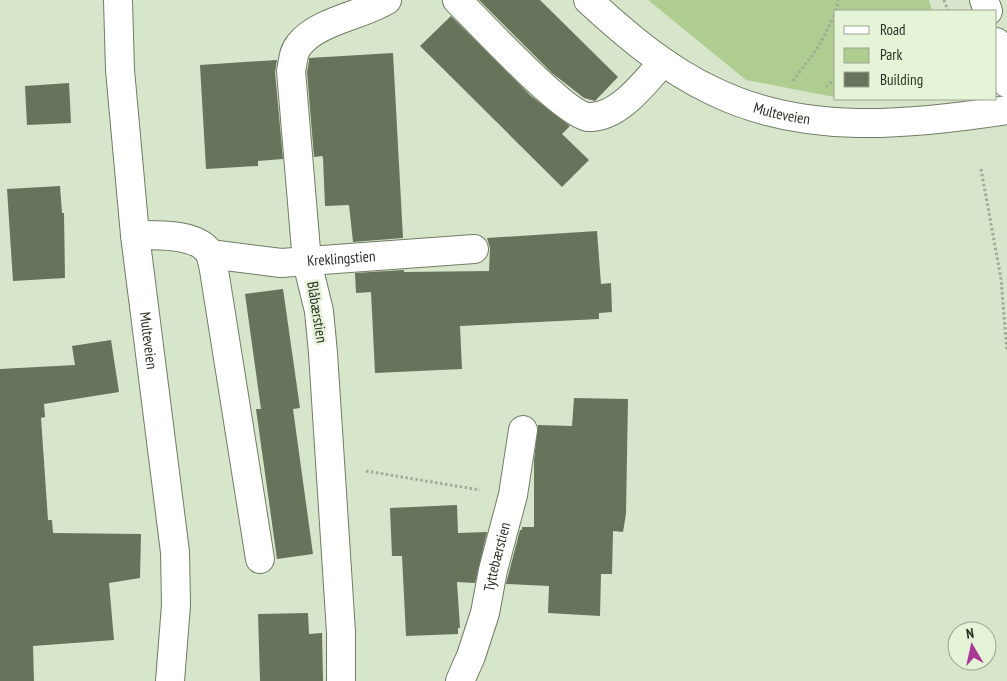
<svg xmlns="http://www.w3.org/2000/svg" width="1007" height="681" font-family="'PT Sans Narrow',sans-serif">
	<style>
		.green { fill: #b0cd91 }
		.building { fill: #67735b }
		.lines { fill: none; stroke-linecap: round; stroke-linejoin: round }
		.minor-casing { stroke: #707c64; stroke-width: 30 }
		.path { stroke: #a0ac96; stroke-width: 3; stroke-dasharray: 2.5 2.5; stroke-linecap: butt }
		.minor { stroke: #fff; stroke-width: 28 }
		.labels { text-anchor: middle; stroke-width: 5; stroke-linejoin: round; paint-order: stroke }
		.street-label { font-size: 15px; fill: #2b3126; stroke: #e5f3d7 }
	</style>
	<rect width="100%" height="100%" fill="#d7e5ca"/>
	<polygon class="green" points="648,0 929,0 932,11 836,11 834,97 746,80"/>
	<g class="building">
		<polygon points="479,0 540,0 618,77 595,101 584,98 552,73"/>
		<polygon points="451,16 531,96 570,126 562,134 589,160 562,187 420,46"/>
		<polygon points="393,53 403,238 353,242 349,205 325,206 323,158 322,156 314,157 307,72 309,61 309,58"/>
		<polygon points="277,60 275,72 283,159 258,161 258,166 206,169 200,65"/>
		<polygon points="69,83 71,123 27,125 25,86"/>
		<polygon points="60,186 62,213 64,213 65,278 13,281 7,189"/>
		<polygon points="597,231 601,284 611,283 612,312 599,313 599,319 460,326 462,369 375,373 371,292 356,293 355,273 404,270 404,272 489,271 490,248 487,238"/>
		<polygon points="283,289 300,408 293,409 313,554 277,559 256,409 261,409 245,294"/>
		<polygon points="111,340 119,392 44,404 45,417 41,418 48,520 52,520 53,533 141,534 140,578 109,583 114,640 33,646 34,681 0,681 0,369 75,365 72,346"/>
		<polygon points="574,398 628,399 626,514 623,532 613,531 612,574 601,574 600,616 548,613 549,586 506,584 520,530 522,530 522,527 534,527 534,460 538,425 572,426"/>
		<polygon points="457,505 458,533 487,532 475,583 457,582 460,628 458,628 458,634 406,636 402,556 392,556 390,508"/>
		<polygon points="308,613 309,634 322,633 323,681 260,681 258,614"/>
	</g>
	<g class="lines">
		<g class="minor-casing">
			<g id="minor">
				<path id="s1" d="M118 0 120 70 135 235 175 552 176 605 170 681"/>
				<path d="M457 0C478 21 564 114 588 117 618 119 645 82 663 62"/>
				<path id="s2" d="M588 0C626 35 666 69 713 91 805 136 909 125 1007 110"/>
				<polyline points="984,0 988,11"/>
				<polyline points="996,42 1007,83"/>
				<path d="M135 235C156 235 199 233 210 254 212 259 213 265 214 270L260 559"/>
				<path id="s3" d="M210 254 281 263 474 249"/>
				<path d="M341 681V632L323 353 319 311 307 262 291 71C293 62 293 52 299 45 317 21 361 16 387 0"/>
				<path id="s4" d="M460 681 471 656 485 613 493 570 513 495 523 430"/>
			</g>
		</g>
		<g class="path">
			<polyline points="944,0 948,11"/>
			<polyline points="836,11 838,0"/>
			<polyline points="793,81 819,46 836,12"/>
			<polyline points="826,87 836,78"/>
			<polyline points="981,169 1001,279 1007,352"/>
			<polyline points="366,471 480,490"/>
		</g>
		<use href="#minor" class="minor"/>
	</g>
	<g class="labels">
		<g class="street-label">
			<text dy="5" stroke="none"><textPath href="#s2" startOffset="228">Multeveien</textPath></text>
			<text dy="5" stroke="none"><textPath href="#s3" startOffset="132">Kreklingstien</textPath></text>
			<text transform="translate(317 312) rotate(81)" y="5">Blåbærstien</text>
			<text dy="5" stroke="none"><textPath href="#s1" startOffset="342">Multeveien</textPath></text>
			<text dy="5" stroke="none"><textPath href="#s4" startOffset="130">Tyttebærstien</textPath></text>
		</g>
	</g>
	<rect x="834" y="10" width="162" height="90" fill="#e5f3d7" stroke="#9ba590"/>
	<rect x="844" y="26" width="25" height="8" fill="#ffffff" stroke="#9ba590"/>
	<text x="880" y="35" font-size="15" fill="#2b3126">Road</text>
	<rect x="844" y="48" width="25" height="15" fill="#b0cd91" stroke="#9ba590"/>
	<text x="880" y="60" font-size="15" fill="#2b3126">Park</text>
	<rect x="844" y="72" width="25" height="15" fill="#67735b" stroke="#9ba590"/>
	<text x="880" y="85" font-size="15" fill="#2b3126">Building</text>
	<g transform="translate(972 646) rotate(351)"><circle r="24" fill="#e5f3d7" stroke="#9ba590"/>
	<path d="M0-4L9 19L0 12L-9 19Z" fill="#aa3995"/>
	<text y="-8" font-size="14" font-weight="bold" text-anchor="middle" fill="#2b3126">N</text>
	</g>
</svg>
